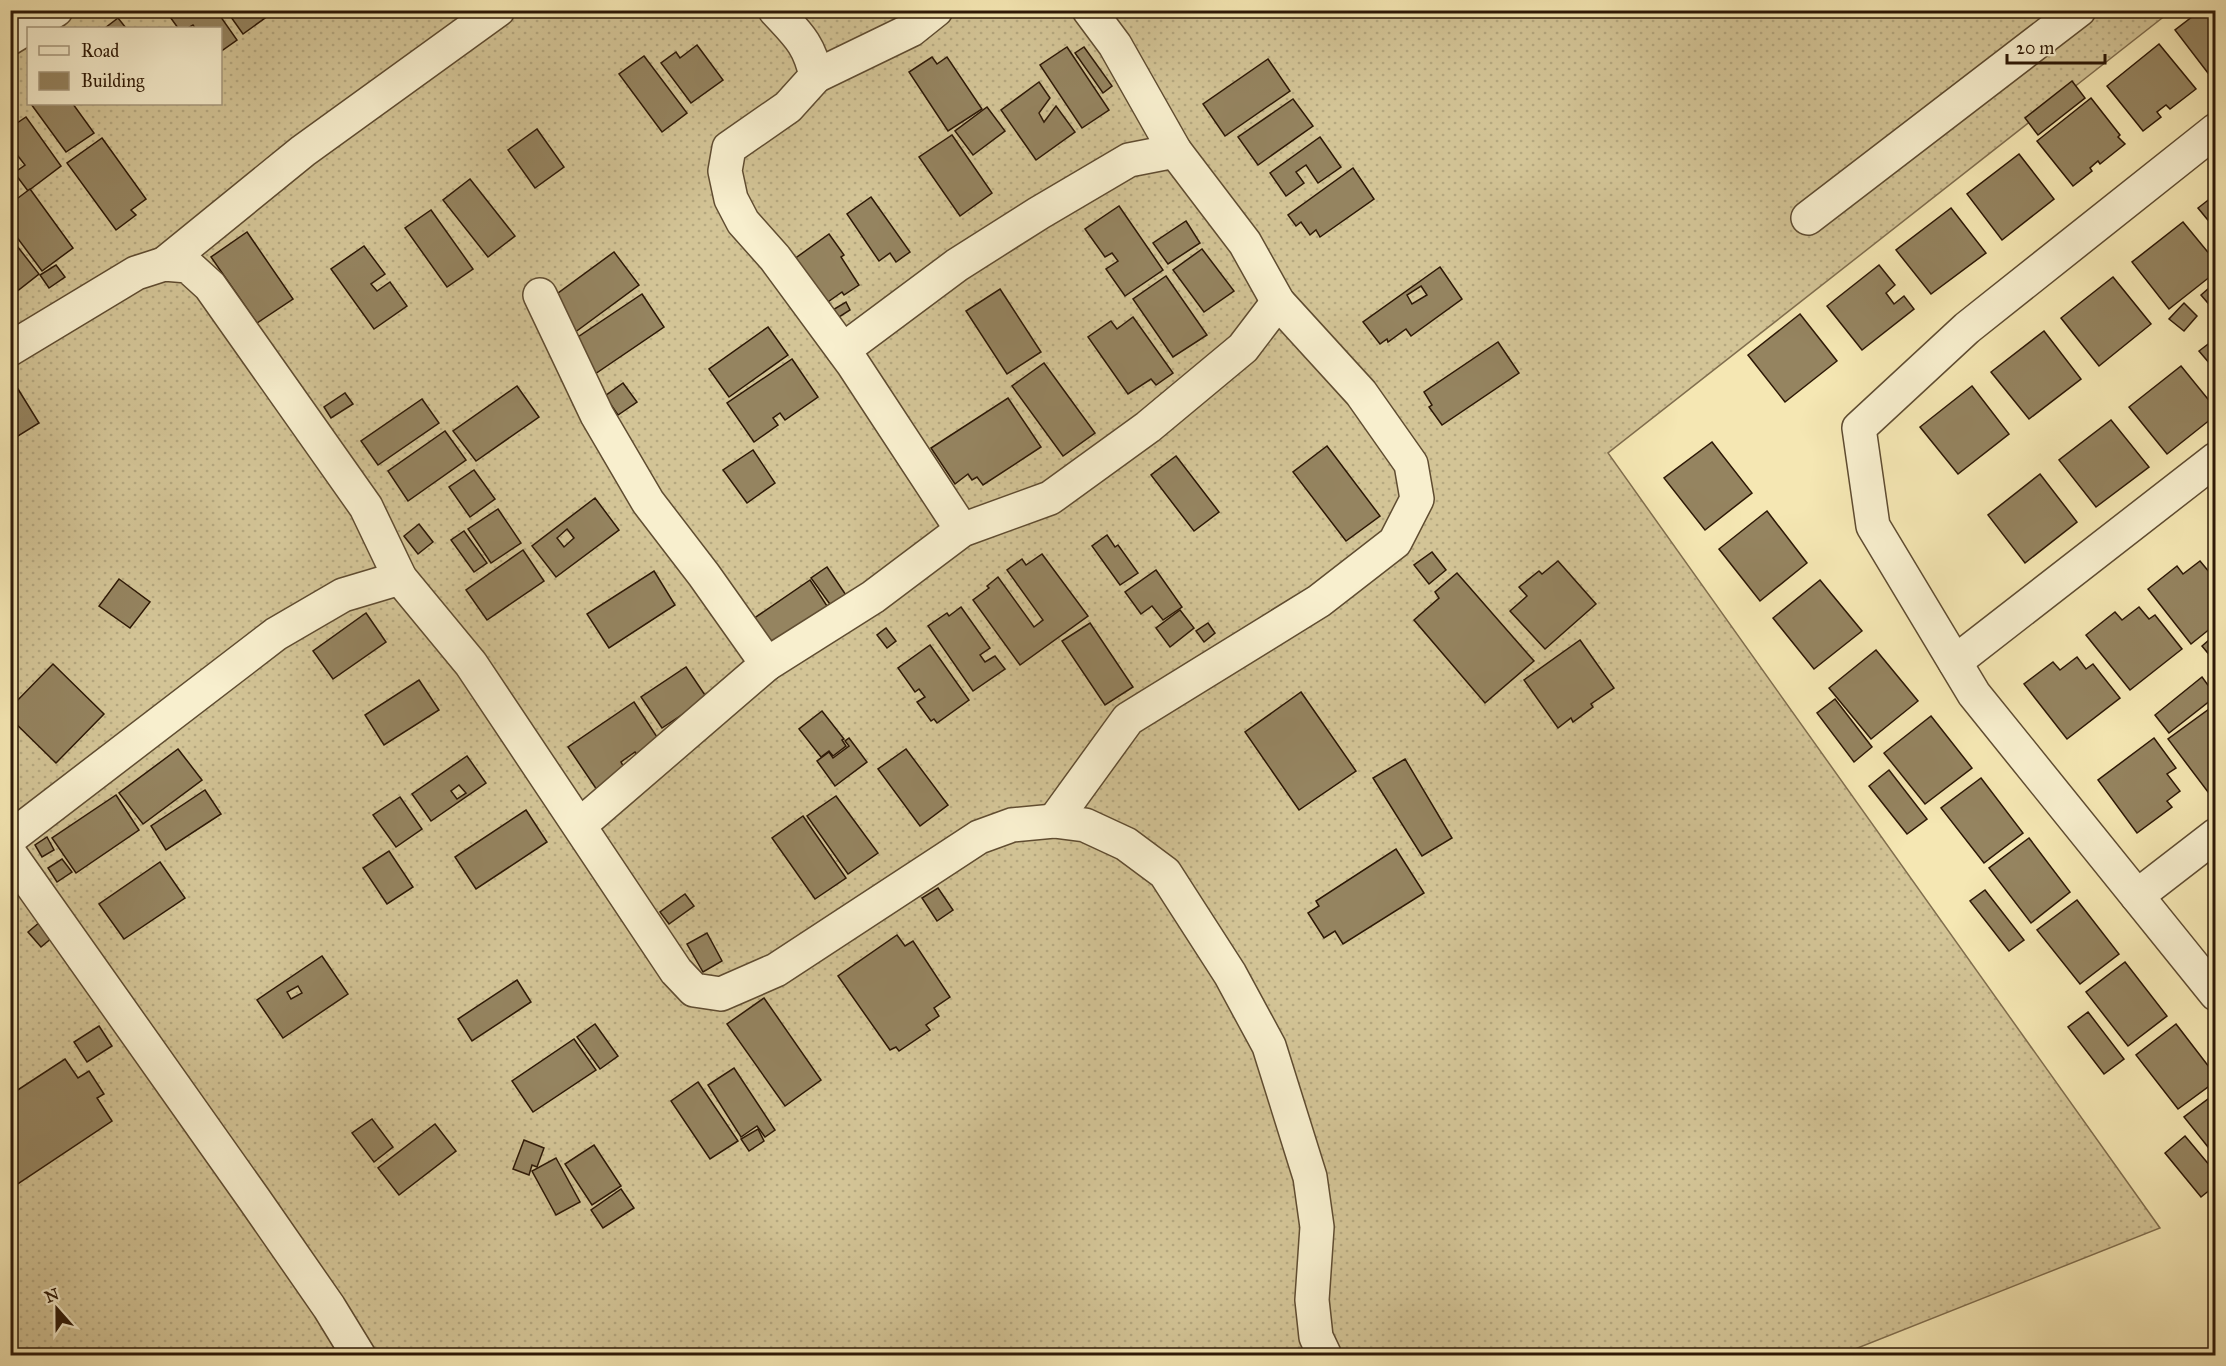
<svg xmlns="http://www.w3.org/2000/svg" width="2226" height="1366" font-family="'IM FELL Great Primer',serif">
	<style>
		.grass { fill: url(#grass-dots); stroke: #806e4e; stroke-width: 1.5; fill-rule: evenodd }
		.building { fill: #958460; stroke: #2d1806; stroke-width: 1.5; fill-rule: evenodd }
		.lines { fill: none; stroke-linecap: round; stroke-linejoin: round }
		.street-casing { stroke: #5f4c31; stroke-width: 36 }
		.street { stroke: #f8efce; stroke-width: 33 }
	</style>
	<defs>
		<pattern id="grass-dots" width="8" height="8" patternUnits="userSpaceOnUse" patternTransform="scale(1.5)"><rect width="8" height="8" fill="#d3c496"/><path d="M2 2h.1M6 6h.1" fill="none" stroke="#b5a880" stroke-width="1.8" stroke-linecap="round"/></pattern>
	</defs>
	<rect width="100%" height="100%" fill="#f5e7b3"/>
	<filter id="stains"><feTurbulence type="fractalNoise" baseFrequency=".00333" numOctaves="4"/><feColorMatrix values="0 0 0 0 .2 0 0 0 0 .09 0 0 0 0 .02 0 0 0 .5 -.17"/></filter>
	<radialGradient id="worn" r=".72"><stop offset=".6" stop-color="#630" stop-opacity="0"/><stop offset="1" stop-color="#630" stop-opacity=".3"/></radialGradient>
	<path class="grass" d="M10 11H2171L1608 453 2160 1228 1840 1355H11ZM28 28H220V104H28Z"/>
	<g class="building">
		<polygon points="165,10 216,10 237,40 220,52 220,28 195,28 193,25 188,28 178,28"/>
		<polygon points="226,10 270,10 272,13 243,34"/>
		<polygon points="2201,10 2216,10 2216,74 2211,77 2175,30"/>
		<polygon points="118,18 126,28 105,28"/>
		<polygon points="2159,44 2196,89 2170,109 2166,105 2157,112 2161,117 2143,131 2107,86"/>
		<polygon points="697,45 723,80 691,103 661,63 676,52 680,58"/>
		<polygon points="1067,47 1109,110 1082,128 1040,65"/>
		<polygon points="1084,47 1112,86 1103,93 1075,53"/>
		<polygon points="644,56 687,113 662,132 619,74"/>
		<polygon points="932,57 937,64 947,57 982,109 948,131 909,72"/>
		<polygon points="1268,59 1290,91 1225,136 1203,104"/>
		<polygon points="2072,81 2085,98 2038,135 2025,118"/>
		<polygon points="1039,82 1050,98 1039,113 1044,122 1056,106 1075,132 1036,160 1001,110"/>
		<polygon points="2091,98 2120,135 2118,137 2125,144 2100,164 2098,161 2090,168 2092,171 2073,186 2037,141"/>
		<polygon points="1293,99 1313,126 1258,165 1238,137"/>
		<polygon points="31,104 73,104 94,133 66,152"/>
		<polygon points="987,107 1005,131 973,155 955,131"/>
		<path d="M13 117 17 123 26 117 61 166 28 191 10 167V119ZM18 156 25 165 18 170 11 161Z"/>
		<polygon points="537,129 564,167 535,188 508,150"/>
		<polygon points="952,135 992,193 960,216 919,157"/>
		<polygon points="1320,137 1341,167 1318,183 1306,165 1296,172 1304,183 1286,196 1270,173"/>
		<polygon points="102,138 146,199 131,210 136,215 116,230 67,163"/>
		<polygon points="2019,154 2054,199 2002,240 1967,194"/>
		<polygon points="1353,168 1374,199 1320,237 1316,230 1310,235 1301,222 1296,226 1288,215"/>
		<polygon points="470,179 515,236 488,257 443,200"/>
		<polygon points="30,189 73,248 42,271 10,228 10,204"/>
		<polygon points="2216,194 2216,230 2198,208"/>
		<polygon points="871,197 910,252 896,262 890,253 879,261 847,214"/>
		<polygon points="1119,206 1163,270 1125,296 1106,269 1118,261 1112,253 1105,257 1085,229"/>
		<polygon points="1951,208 1986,253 1931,294 1896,250"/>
		<polygon points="431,210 473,269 447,287 405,228"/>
		<polygon points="1186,221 1200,243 1168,264 1153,243"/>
		<polygon points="2183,222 2216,262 2216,272 2169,309 2132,262"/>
		<polygon points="247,232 293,299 257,323 211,257"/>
		<polygon points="829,234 844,255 841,257 859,285 844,295 842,292 825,304 790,262"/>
		<polygon points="10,237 39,274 11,296 10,295"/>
		<polygon points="364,246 385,274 371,284 377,291 390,282 407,306 374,329 331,269"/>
		<polygon points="1202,249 1234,291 1204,312 1173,270"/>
		<polygon points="614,252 639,285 574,333 550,299"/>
		<polygon points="56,265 65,277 49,288 40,275"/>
		<polygon points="1879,265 1895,285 1886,293 1894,304 1904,296 1914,309 1862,350 1827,306"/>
		<path d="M1440 267 1462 299 1411 336 1406 329 1388 342 1387 339 1380 344 1363 322ZM1421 286 1427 295 1412 304 1407 295Z"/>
		<polygon points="1166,276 1207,335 1173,357 1133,299"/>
		<polygon points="2113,277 2151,324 2099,366 2061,318"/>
		<polygon points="2216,282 2216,307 2213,309 2201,295"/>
		<polygon points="1000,289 1041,352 1007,374 966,311"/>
		<polygon points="642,294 664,327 595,374 572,341"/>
		<polygon points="846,302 850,310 836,319 831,311"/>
		<polygon points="2184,303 2197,316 2184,331 2169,319"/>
		<polygon points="1800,314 1837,361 1785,402 1748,355"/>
		<polygon points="1133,317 1173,373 1156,385 1151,379 1128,394 1088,337 1111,321 1117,329"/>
		<polygon points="768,327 788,355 729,397 709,369"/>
		<polygon points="2044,331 2081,379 2029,419 1991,372"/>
		<polygon points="2216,338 2216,371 2199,351"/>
		<polygon points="1498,342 1519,373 1442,425 1429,407 1432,405 1424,392"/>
		<polygon points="792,359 818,397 785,420 780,413 773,418 778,425 754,442 727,403"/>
		<polygon points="1044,363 1095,433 1063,456 1012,386"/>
		<polygon points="2181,366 2216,409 2216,415 2167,454 2129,407"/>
		<polygon points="623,383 637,402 618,415 605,396"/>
		<polygon points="517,386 539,417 476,461 453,431"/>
		<polygon points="1972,386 2009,434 1958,474 1920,427"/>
		<polygon points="18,389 39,423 10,441 10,394"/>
		<polygon points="345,393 353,404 331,418 324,407"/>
		<polygon points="1008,398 1041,447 983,485 977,477 972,480 968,474 955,484 931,448"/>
		<polygon points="422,399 439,423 378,465 361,441"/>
		<polygon points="2111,420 2149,467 2096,507 2059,460"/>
		<polygon points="445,431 466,460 408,501 388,471"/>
		<polygon points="1712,442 1752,493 1705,530 1664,478"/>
		<polygon points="1327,446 1380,516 1346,541 1293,472"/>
		<polygon points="753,450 775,483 747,503 723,470"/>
		<polygon points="1176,456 1219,512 1194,531 1151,475"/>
		<polygon points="474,470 495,499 470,517 449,487"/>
		<polygon points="2040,474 2077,522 2025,563 1988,515"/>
		<path d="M595 498 619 530 556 577 532 546ZM567 529 574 538 564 547 557 538Z"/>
		<polygon points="498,509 521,543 491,563 468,529"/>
		<polygon points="1767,511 1807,563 1760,601 1719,549"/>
		<polygon points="419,524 433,542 418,554 404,536"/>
		<polygon points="464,531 487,563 474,572 451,540"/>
		<polygon points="1107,535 1115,547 1118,545 1138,573 1120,585 1092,546"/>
		<polygon points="523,550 544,581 487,620 466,590"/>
		<polygon points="1432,552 1446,570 1429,584 1414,565"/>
		<polygon points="1042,554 1088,616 1020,665 973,600 989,588 987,586 998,577 1034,627 1043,620 1007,570 1022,559 1026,565"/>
		<polygon points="1558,561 1596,604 1545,649 1510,611 1527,596 1519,587 1539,571 1542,574"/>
		<polygon points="2200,561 2210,573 2216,569 2216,624 2191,644 2148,589 2177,566 2183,574"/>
		<polygon points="827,567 852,604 837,614 811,578"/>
		<polygon points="1156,570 1182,607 1163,620 1152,606 1141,614 1125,592"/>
		<polygon points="654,571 675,605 609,648 587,614"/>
		<polygon points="1457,573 1534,661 1485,703 1414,620 1439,598 1435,592"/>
		<polygon points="119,579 150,602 130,628 99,606"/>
		<polygon points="810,580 829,609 774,648 753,619"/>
		<polygon points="1820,580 1862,631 1814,669 1773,618"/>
		<polygon points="961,607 990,648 980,655 985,662 995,656 1005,669 973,691 928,626 947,613 949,616"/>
		<polygon points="2139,607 2149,619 2155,615 2182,649 2130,690 2086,635 2115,612 2122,620"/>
		<polygon points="1180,610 1194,628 1170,647 1156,628"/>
		<polygon points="366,613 386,642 333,679 313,651"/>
		<polygon points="1090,623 1133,687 1105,705 1062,641"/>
		<polygon points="1208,623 1215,633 1204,642 1196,631"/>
		<polygon points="886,628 896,641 887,648 877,635"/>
		<polygon points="2216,634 2216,663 2202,646"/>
		<polygon points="1580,640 1614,688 1591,704 1593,707 1573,722 1571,718 1558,728 1524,680"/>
		<polygon points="930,645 969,700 937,723 934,719 931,721 917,702 925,697 919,689 915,692 898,668"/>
		<polygon points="1876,650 1918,701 1871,739 1829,688"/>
		<polygon points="2077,657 2086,669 2093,664 2120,698 2067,739 2024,684 2053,662 2060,670"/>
		<polygon points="53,664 104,714 56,763 10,718 10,708"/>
		<polygon points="686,667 707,698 662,728 641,697"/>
		<polygon points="2202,677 2216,696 2169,733 2155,715"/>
		<polygon points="419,680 439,710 384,745 365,715"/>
		<polygon points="1301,692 1356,771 1299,810 1245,732"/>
		<polygon points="1835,699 1872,747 1854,762 1817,713"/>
		<polygon points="634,702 659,740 637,755 635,752 621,762 626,771 597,790 568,747"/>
		<polygon points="2216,704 2216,786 2208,792 2168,739"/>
		<polygon points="822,711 844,739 842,740 846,746 833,756 829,751 821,757 799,729"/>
		<polygon points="1931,716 1972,768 1925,804 1884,753"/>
		<polygon points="849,738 867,762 835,786 817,761 829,752 833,758 849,746 845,741"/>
		<polygon points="2154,738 2176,768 2167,774 2180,791 2167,801 2172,807 2137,833 2098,780"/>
		<polygon points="178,749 202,780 143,824 119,793"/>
		<polygon points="906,749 948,805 920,826 878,769"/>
		<path d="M467 756 486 783 431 821 412 794ZM459 785 466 793 457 799 451 791Z"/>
		<polygon points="1405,759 1452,838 1422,856 1373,778"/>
		<polygon points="1889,770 1927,819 1907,834 1869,786"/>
		<polygon points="1981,778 2023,833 1984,863 1941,808"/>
		<polygon points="205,790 221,814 166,850 151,826"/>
		<polygon points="116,795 139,830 76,873 52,838"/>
		<polygon points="836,796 878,853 848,874 807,816"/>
		<polygon points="400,797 422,829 396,847 373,815"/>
		<polygon points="526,810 547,842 476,889 455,857"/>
		<polygon points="803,816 846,878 815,899 772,838"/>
		<polygon points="47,837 54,850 42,857 35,845"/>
		<polygon points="2029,838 2070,892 2031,923 1989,868"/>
		<polygon points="1396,849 1424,893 1343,944 1335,931 1324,938 1308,913 1319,906 1316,901"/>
		<polygon points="389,851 413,887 387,904 363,868"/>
		<polygon points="62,859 72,872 57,882 48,868"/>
		<polygon points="160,862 185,898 124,939 99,904"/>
		<polygon points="938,888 953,910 937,921 922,898"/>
		<polygon points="1985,890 2024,940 2009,951 1970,901"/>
		<polygon points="685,894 694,906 669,924 660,912"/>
		<polygon points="2077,900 2119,954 2080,984 2037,930"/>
		<polygon points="40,922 53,937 41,947 28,932"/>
		<polygon points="707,933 722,961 703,972 687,944"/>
		<polygon points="897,935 905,946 913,941 950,997 934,1008 939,1016 926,1025 930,1030 899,1051 896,1047 890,1050 838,976"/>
		<path d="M322 956 348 994 283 1038 257 1000ZM298 986 302 993 291 999 287 992Z"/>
		<polygon points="2125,962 2167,1016 2128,1046 2086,992"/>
		<polygon points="517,980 531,1002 472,1041 458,1019"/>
		<polygon points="764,998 821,1080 785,1106 727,1024"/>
		<polygon points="2088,1012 2124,1059 2104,1074 2068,1027"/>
		<polygon points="595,1024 618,1056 600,1069 577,1037"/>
		<polygon points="2176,1024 2216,1076 2216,1081 2178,1109 2136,1055"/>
		<polygon points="99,1026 112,1046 87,1062 74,1042"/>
		<polygon points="574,1039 596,1070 533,1112 512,1081"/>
		<polygon points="65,1059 78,1078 89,1071 104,1094 97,1098 112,1121 10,1189 10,1095"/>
		<polygon points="734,1068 775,1130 765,1137 757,1126 741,1137 708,1085"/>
		<polygon points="698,1082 738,1141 710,1159 671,1101"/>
		<polygon points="2216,1093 2216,1157 2184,1117"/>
		<polygon points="372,1119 393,1147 374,1162 352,1133"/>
		<polygon points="435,1124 456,1151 399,1195 378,1168"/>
		<polygon points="758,1129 764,1141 749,1151 741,1139"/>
		<polygon points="2185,1136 2216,1173 2216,1185 2201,1197 2165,1153"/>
		<polygon points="524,1140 544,1148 537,1167 532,1165 529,1175 513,1169"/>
		<polygon points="594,1145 621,1186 592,1205 565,1164"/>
		<polygon points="556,1158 580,1202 556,1215 532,1171"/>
		<polygon points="621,1189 634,1208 603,1228 591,1210"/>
	</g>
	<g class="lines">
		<g class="street-casing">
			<g id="street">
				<path d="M775 10C797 34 809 43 816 76L788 107 729 148 725 171 731 199 743 222 775 258 853 364 962 530"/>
				<polyline points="10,38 56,10"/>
				<polyline points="816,76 911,30 936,10"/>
				<polyline points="2216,130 1967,328 1859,428 1873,526 1974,694 2216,994"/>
				<polyline points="1808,218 2079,10"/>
				<polyline points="164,264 303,151 498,10"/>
				<polyline points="540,295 597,415 648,502 704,575 767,664"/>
				<polyline points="10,349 136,273 164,264 188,266 210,286 366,507 400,578 471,664 676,971 694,990 721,994 776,970 979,837 1012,825 1054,821 1085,825 1126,844 1165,873 1230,974 1269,1046 1310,1177 1317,1227 1312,1300 1316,1337 1325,1356"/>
				<polyline points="843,350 957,265 1039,213 1129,160 1175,151"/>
				<polyline points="1955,662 2216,459"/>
				<polyline points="1054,821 1128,719 1319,601 1395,542 1417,499 1411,464 1361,393 1278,302 1245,243 1175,151 1115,45 1089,10"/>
				<polyline points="580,825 767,664 873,597 962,530 1050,498 1148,427 1243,348 1278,302"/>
				<polyline points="10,838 276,634 343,595 400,578"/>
				<polyline points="10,854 254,1199 329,1307 359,1356"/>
				<polyline points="2137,896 2216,835"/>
			</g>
		</g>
		<use href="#street" class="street"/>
	</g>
	<rect width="2226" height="1366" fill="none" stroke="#f5e7b3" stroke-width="36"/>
	<rect x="12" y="12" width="2202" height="1342" fill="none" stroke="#2d1806" stroke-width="3"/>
	<rect x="18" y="18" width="2190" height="1330" fill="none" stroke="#2d1806" stroke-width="1.5"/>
	<rect x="27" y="27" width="195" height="78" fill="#f8efce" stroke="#a7997e" stroke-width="1.5"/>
	<rect x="39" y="46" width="30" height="9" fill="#f8efce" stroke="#a7997e" stroke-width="1.5"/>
	<text x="81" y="57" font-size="18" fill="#2d1806">Road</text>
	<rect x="39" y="72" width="30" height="18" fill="#958460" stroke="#a7997e" stroke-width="1.5"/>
	<text x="81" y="87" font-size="18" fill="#2d1806">Building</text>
	<g transform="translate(57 1309) rotate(339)" stroke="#f8efce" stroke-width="4.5" paint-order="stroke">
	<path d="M0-4.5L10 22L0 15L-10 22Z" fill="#2d1806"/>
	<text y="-9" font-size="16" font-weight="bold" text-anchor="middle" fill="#2d1806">N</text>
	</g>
	<path d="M2007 54v9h98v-9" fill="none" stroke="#2d1806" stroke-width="3"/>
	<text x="2016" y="54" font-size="18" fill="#2d1806" stroke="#f8efce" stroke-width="4.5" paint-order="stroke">20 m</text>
	<rect width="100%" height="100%" filter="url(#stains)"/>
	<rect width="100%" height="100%" fill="url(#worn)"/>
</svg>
